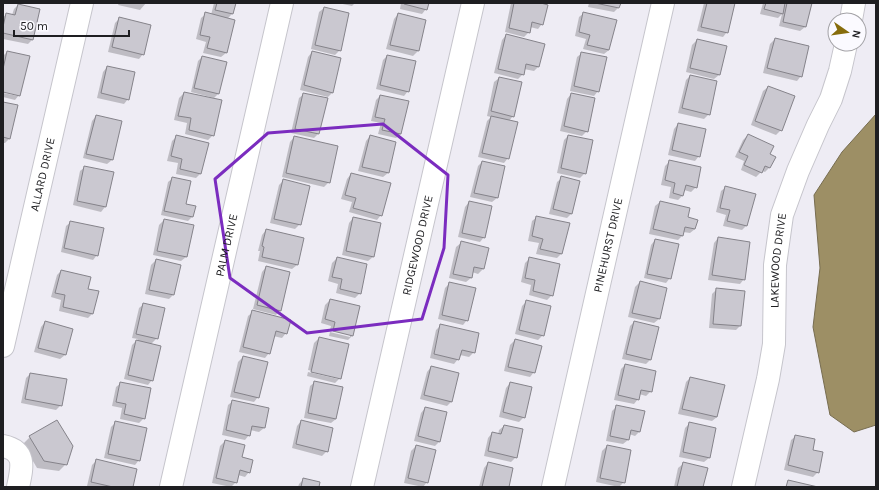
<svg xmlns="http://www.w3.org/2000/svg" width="879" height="490" font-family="Karla,sans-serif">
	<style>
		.water { fill: #9d8f65; stroke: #776d51 }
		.shadow { fill: #0003 }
		.building { fill: #cac8d0; stroke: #85838a }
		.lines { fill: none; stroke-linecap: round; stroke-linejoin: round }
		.minor-casing { stroke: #c6c5cc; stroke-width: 24 }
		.minor { stroke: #fff; stroke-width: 22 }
		.marked { fill: none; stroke: #7b2cbf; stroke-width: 3; stroke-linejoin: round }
		.labels { text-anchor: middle; stroke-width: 3; stroke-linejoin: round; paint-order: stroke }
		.street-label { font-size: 12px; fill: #1e1e21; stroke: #fbfaff }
	</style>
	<rect width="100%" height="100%" fill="#eeecf4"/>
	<polygon class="water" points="876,114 876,425 854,432 830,415 813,327 820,268 814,195 842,152"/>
	<g class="shadow">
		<polygon points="119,3 146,3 140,10 118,5"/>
		<polygon points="214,3 235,3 232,14 227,19 226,53 221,57 203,53 206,42 196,39 201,18 206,14 211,15"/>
		<polygon points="338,3 355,3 352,6"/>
		<polygon points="401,3 428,3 426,9 422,14 400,9"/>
		<polygon points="511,3 537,3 542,24 538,29 530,27 529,32 524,37 505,32"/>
		<polygon points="589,3 620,3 618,8 614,12 588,7"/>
		<polygon points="704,3 734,3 727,32 723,37 697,31"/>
		<polygon points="763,3 811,3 805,27 800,31 779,26 782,14 778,18 760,14"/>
		<polygon points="18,5 39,10 32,40 28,44 3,39 3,17 7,14 12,15 14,9"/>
		<polygon points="324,8 340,50 335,55 311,49 319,12"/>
		<polygon points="584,13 609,50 604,54 583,49 586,39 575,36 579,17"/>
		<polygon points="398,14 425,21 418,51 413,56 386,49 394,19"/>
		<polygon points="119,19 143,54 139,59 108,52 115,23"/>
		<polygon points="506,35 539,66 534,71 524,69 523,74 518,79 494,73 502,40"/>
		<polygon points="775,39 801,76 797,81 763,73 770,44"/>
		<polygon points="697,40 719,75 714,79 686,72 692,45"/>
		<polygon points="7,52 19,95 15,100 3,97 3,93 18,96 18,94 3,91 3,56"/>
		<polygon points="312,52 333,92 328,97 300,90 308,57"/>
		<polygon points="582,53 598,91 594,96 570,91 577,57"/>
		<polygon points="387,56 408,91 404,96 376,89 383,60"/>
		<polygon points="202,57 219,93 214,98 191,92 198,61"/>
		<polygon points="107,67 128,99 124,104 97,98 103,72"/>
		<polygon points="690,76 709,114 704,119 678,113 686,80"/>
		<polygon points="499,78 513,116 509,121 508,158 504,163 478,157 487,121 491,117 487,116 494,82"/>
		<polygon points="768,87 781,130 776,135 751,125 763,91"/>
		<polygon points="184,93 213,135 208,140 185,134 187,123 174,120 179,98"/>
		<polygon points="304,94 327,99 318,134 314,138 291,133 299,98"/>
		<polygon points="571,94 587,131 582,136 560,131 567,99"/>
		<polygon points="380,96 401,134 396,138 378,134 381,123 371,121 376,100"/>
		<polygon points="3,103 10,138 5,143 3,143"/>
		<polygon points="96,116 112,160 107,164 83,158 92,121"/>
		<polygon points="678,124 699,156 695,161 668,155 674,129"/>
		<polygon points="748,135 769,155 774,157 769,168 765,172 762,171 756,177 741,170 744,161 735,157 743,140"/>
		<polygon points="177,136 200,174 196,178 176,174 178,163 167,161 172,141"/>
		<polygon points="370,136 395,142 388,173 383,177 358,171 366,141"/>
		<polygon points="568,136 585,173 580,178 557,173 564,140"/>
		<polygon points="294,137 329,182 324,187 282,177 290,142"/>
		<polygon points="670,161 696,187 691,192 684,190 683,195 678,200 669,198 671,187 661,185 665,166"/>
		<polygon points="482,162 504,167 497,198 492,202 470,197 478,166"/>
		<polygon points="85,167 113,173 105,207 101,212 73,205 80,171"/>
		<polygon points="351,174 381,215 377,220 349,212 352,202 341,199 347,179"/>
		<polygon points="173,178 185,205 195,207 192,217 188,221 161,215 168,182"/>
		<polygon points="562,178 571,214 567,218 549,214 557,182"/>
		<polygon points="284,180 300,224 295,229 270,223 279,185"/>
		<polygon points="726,187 754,195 746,226 742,230 723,226 726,215 716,212 721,191"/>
		<polygon points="469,202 484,237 480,242 458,237 465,207"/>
		<polygon points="660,202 695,229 690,233 683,232 682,236 678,240 649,234 655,206"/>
		<polygon points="537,217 561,254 557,258 536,254 539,243 528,241 532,221"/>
		<polygon points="353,218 380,224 373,257 368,261 342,255 349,223"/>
		<polygon points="164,220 192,226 186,257 181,261 153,255 159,225"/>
		<polygon points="71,222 97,255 93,260 61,252 66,226"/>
		<polygon points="266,230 297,265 292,269 258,261 260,251 258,251 262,235"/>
		<polygon points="718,238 744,279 740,284 708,280 714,243"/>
		<polygon points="655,240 670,278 666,283 644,278 651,245"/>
		<polygon points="461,243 487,249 483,269 478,274 472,272 471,278 466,282 449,278 456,247"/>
		<polygon points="337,258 360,293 355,298 336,293 338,284 328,281 332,263"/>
		<polygon points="530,258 552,295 547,300 529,295 531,285 521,282 525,263"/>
		<polygon points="156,260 173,295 169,299 145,294 151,265"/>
		<polygon points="266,267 280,310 276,315 253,309 262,272"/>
		<polygon points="61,271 87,289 92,314 88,318 59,311 61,300 51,297 57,275"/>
		<polygon points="640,282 666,288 659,319 654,323 628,317 635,287"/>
		<polygon points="450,283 467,320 463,325 438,319 445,288"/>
		<polygon points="717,289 740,326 736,330 709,328 712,294"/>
		<polygon points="330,300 352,336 348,340 329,336 330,332 350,337 350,334 330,330 331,326 321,323 325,305"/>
		<polygon points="526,302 543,335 538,340 515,334 522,306"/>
		<polygon points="144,304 157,338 151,344 152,380 148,385 124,379 132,345 138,339 132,338 139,308"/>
		<polygon points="253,312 286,333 282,338 273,336 269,353 265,358 239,352 248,316"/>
		<polygon points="45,322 72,329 65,355 60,359 34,352 41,327"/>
		<polygon points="634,322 658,327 650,360 646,364 622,359 630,326"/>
		<polygon points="441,325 474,352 469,357 460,355 458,359 454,364 430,358 436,330"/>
		<polygon points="319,338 340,378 335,383 307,376 308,372 338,379 338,377 308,370 314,343"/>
		<polygon points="515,340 534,372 530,377 504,371 510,345"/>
		<polygon points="243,357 258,397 254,402 230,397 238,362"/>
		<polygon points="625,365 651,391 646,396 639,394 638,399 634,404 614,400 621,369"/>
		<polygon points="431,367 452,401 447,406 420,399 427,372"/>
		<polygon points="30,374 61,405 56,410 21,403 26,378"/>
		<polygon points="690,378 717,417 712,421 678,414 686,382"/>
		<polygon points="315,382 336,419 331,423 304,418 310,386"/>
		<polygon points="121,383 144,418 139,423 120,419 122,408 112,406 116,387"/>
		<polygon points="510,383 524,417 519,422 499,417 506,388"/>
		<polygon points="233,401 264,428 259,432 250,430 249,435 245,440 222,435 228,405"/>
		<polygon points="617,406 640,431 635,436 629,434 628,440 623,444 606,441 612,411"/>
		<polygon points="425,408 440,441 435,446 414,441 421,413"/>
		<polygon points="301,421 327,451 322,456 292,448 297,426"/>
		<polygon points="116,422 139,460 135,465 104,458 111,427"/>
		<polygon points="690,423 709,458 704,462 679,457 685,428"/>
		<polygon points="504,426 516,457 511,462 484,456 488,438 492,433 498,435 499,430"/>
		<polygon points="796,436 812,451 818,472 813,477 784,470 791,440"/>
		<polygon points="30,437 66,464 59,471 37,468 23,444"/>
		<polygon points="225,441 241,458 249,472 245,477 238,475 236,482 231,487 212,483 220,446"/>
		<polygon points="416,446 427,482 423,487 404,483 411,451"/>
		<polygon points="607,446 624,482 619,487 596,482 602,451"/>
		<polygon points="97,460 132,487 87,486 92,465"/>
		<polygon points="488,463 508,487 479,487 484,468"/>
		<polygon points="683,464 702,487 674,487 678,468"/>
		<polygon points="304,479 318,487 298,487 299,484"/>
	</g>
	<g class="building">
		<polygon points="217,3 236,3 233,14 215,10"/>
		<polygon points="404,3 429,3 427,10 404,4"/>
		<polygon points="514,3 541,3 548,5 543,25 532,22 530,33 509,28"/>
		<polygon points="595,3 621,3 619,8"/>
		<polygon points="707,3 735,3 728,33 701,27"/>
		<polygon points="766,3 785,3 783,14 764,9"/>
		<polygon points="787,3 812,3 806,27 783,22"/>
		<polygon points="18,4 40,9 33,40 3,33 3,27 6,13 15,15"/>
		<polygon points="324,7 349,13 341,51 315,45"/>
		<polygon points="205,12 235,20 227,53 207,48 210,37 200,35"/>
		<polygon points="583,12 617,20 609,50 587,45 590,35 579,32"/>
		<polygon points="398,13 426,20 419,51 390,45"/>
		<polygon points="119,17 151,25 144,55 112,47"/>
		<polygon points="506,34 545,44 539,67 526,64 524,75 498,69"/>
		<polygon points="775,38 809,46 802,77 767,68"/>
		<polygon points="697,39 727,46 720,75 690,68"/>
		<polygon points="7,51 30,56 20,96 3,92 3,69"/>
		<polygon points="312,51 341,58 333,93 304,85"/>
		<polygon points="581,52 607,57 599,92 574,86"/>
		<polygon points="387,55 416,61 409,92 380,85"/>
		<polygon points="202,56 227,62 219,94 194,88"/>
		<polygon points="107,66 135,72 129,100 101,93"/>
		<polygon points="690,75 717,81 710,115 682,108"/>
		<polygon points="499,77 522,82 514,117 491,111"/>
		<polygon points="768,86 795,96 782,131 755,121"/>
		<polygon points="184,92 222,100 214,136 189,130 191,118 178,116"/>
		<polygon points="303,93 328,98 319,134 295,129"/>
		<polygon points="571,93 595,98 588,132 564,126"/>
		<polygon points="380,95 409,101 401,134 382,130 385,119 375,117"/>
		<polygon points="3,102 18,105 10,139 3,137"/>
		<polygon points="96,115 122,121 113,160 86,154"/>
		<polygon points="491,116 518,122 509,159 482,153"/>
		<polygon points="678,123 706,129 700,157 672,150"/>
		<polygon points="748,134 774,146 770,154 776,157 770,168 765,166 762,173 744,165 748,156 739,152"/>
		<polygon points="176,135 209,143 201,174 180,169 182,159 171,156"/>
		<polygon points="370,135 396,142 389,173 362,167"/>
		<polygon points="568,135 593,140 586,174 561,168"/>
		<polygon points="294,136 338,146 330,183 286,173"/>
		<polygon points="669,160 701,167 697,188 686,185 683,196 673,193 675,183 665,180"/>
		<polygon points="482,161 505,166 498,198 474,193"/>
		<polygon points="84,166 114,172 106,207 77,201"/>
		<polygon points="351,173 391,183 382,216 353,208 356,198 345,195"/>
		<polygon points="561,176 580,181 572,214 553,209"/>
		<polygon points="172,177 191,181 186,204 196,206 193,217 164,211"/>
		<polygon points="283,179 310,186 301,225 274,219"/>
		<polygon points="725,186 756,194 747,226 727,221 730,210 720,208"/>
		<polygon points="469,201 492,206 485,238 462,233"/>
		<polygon points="660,201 690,208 688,217 698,220 695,229 685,227 683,236 653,229"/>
		<polygon points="536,216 570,223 562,254 540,249 543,239 532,236"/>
		<polygon points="353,217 381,223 374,257 346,251"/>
		<polygon points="164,219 194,225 187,257 157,251"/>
		<polygon points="70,221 104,228 98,256 64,248"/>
		<polygon points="266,229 304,238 298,265 262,257 264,247 262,246"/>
		<polygon points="718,237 750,242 745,280 712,275"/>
		<polygon points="655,239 679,244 671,279 647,274"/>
		<polygon points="461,241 489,248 484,269 474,267 472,278 453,274"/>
		<polygon points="337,257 367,264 361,294 340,289 342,279 332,277"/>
		<polygon points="529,257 560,264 553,296 533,291 535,280 525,278"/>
		<polygon points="156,259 181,265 174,295 149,290"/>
		<polygon points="266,266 290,272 281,311 257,305"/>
		<polygon points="61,270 91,277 88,289 99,291 93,314 63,307 65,295 55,293"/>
		<polygon points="640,281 667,288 660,319 632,313"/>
		<polygon points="449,282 476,288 468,321 442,315"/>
		<polygon points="716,288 745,291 741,326 713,324"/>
		<polygon points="330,299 360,306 353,336 333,331 335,322 325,319"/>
		<polygon points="526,300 551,306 544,336 519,330"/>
		<polygon points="143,303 165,308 158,339 136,334"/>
		<polygon points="252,310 291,320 287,334 276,331 270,354 243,347"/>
		<polygon points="45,321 73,329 66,355 38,348"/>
		<polygon points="634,321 659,327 651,360 626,354"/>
		<polygon points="440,324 479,333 475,353 462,350 459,360 434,354"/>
		<polygon points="319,337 349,344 341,379 311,372"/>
		<polygon points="515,339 542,346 535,373 508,367"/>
		<polygon points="136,340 161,346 153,381 128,375"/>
		<polygon points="243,356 268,362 259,398 234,392"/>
		<polygon points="625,364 656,371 652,392 641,390 639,400 618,395"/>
		<polygon points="431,366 459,373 452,402 424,395"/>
		<polygon points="30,373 67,379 62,406 25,399"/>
		<polygon points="690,377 725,385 717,417 682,409"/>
		<polygon points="314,381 343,387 336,419 308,413"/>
		<polygon points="120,382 151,388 145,419 124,414 126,404 116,402"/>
		<polygon points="510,382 532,387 525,418 503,412"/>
		<polygon points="232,400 269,408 265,428 252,426 250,436 226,430"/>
		<polygon points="616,405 645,411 640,432 631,430 629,440 610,436"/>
		<polygon points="425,407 447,412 440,442 418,436"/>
		<polygon points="57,420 73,446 67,465 44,461 29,436"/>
		<polygon points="301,420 333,428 328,452 296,444"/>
		<polygon points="115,421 147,428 140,461 108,454"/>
		<polygon points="689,422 716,428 710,458 683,452"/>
		<polygon points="504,425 523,429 517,458 488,451 492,432 501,434"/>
		<polygon points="795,435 815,439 813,450 823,452 819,473 788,465"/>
		<polygon points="225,440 245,445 242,457 253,460 250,473 240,470 237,483 216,478"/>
		<polygon points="416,445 436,450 428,483 408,478"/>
		<polygon points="607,445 631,450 625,483 600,478"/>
		<polygon points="96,459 137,469 133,487 113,487 91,482"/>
		<polygon points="488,462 513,468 509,487 482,487"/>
		<polygon points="683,462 708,468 703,487 677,487"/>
		<polygon points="303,478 320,482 319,487 301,487"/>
		<polygon points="788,480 818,487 786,487"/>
	</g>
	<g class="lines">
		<g class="minor-casing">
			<g id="minor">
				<polyline points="851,20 854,3"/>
				<path id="s1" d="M3 346 82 3"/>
				<path d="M3 446C27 451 22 468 18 487"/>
				<path id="s2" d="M171 487 282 3"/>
				<path id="s3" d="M362 487 473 3"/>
				<path id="s4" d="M553 487 663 3"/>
				<path id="s5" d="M743 487 768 379 774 344 775 265 782 215 798 171 818 125 831 99 840 71 846 44"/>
			</g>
		</g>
		<use href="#minor" class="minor"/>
	</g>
	<path class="marked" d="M383 124 448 175 444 248 422 319 307 333 230 278 215 179 268 133Z"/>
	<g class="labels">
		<g class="street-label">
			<text dy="4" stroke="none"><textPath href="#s1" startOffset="176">ALLARD DRIVE</textPath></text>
			<text dy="4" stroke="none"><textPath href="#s2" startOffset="248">PALM DRIVE</textPath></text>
			<text dy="4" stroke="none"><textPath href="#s3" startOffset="248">RIDGEWOOD DRIVE</textPath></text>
			<text dy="4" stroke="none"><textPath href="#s4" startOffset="248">PINEHURST DRIVE</textPath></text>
			<text dy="4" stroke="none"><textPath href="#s5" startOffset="230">LAKEWOOD DRIVE</textPath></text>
		</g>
	</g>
	<rect width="879" height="490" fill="none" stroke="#1e1e21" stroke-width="8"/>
	<g transform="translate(847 32) rotate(103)"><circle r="19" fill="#fbfaff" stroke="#a3a2a6"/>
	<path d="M0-3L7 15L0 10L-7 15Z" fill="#876d0c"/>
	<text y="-6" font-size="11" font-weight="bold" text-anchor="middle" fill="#1e1e21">N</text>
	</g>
	<path d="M14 30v6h115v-6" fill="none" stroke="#1e1e21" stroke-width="2"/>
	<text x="20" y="30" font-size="12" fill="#1e1e21" stroke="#fbfaff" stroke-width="3" paint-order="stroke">50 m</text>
</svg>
